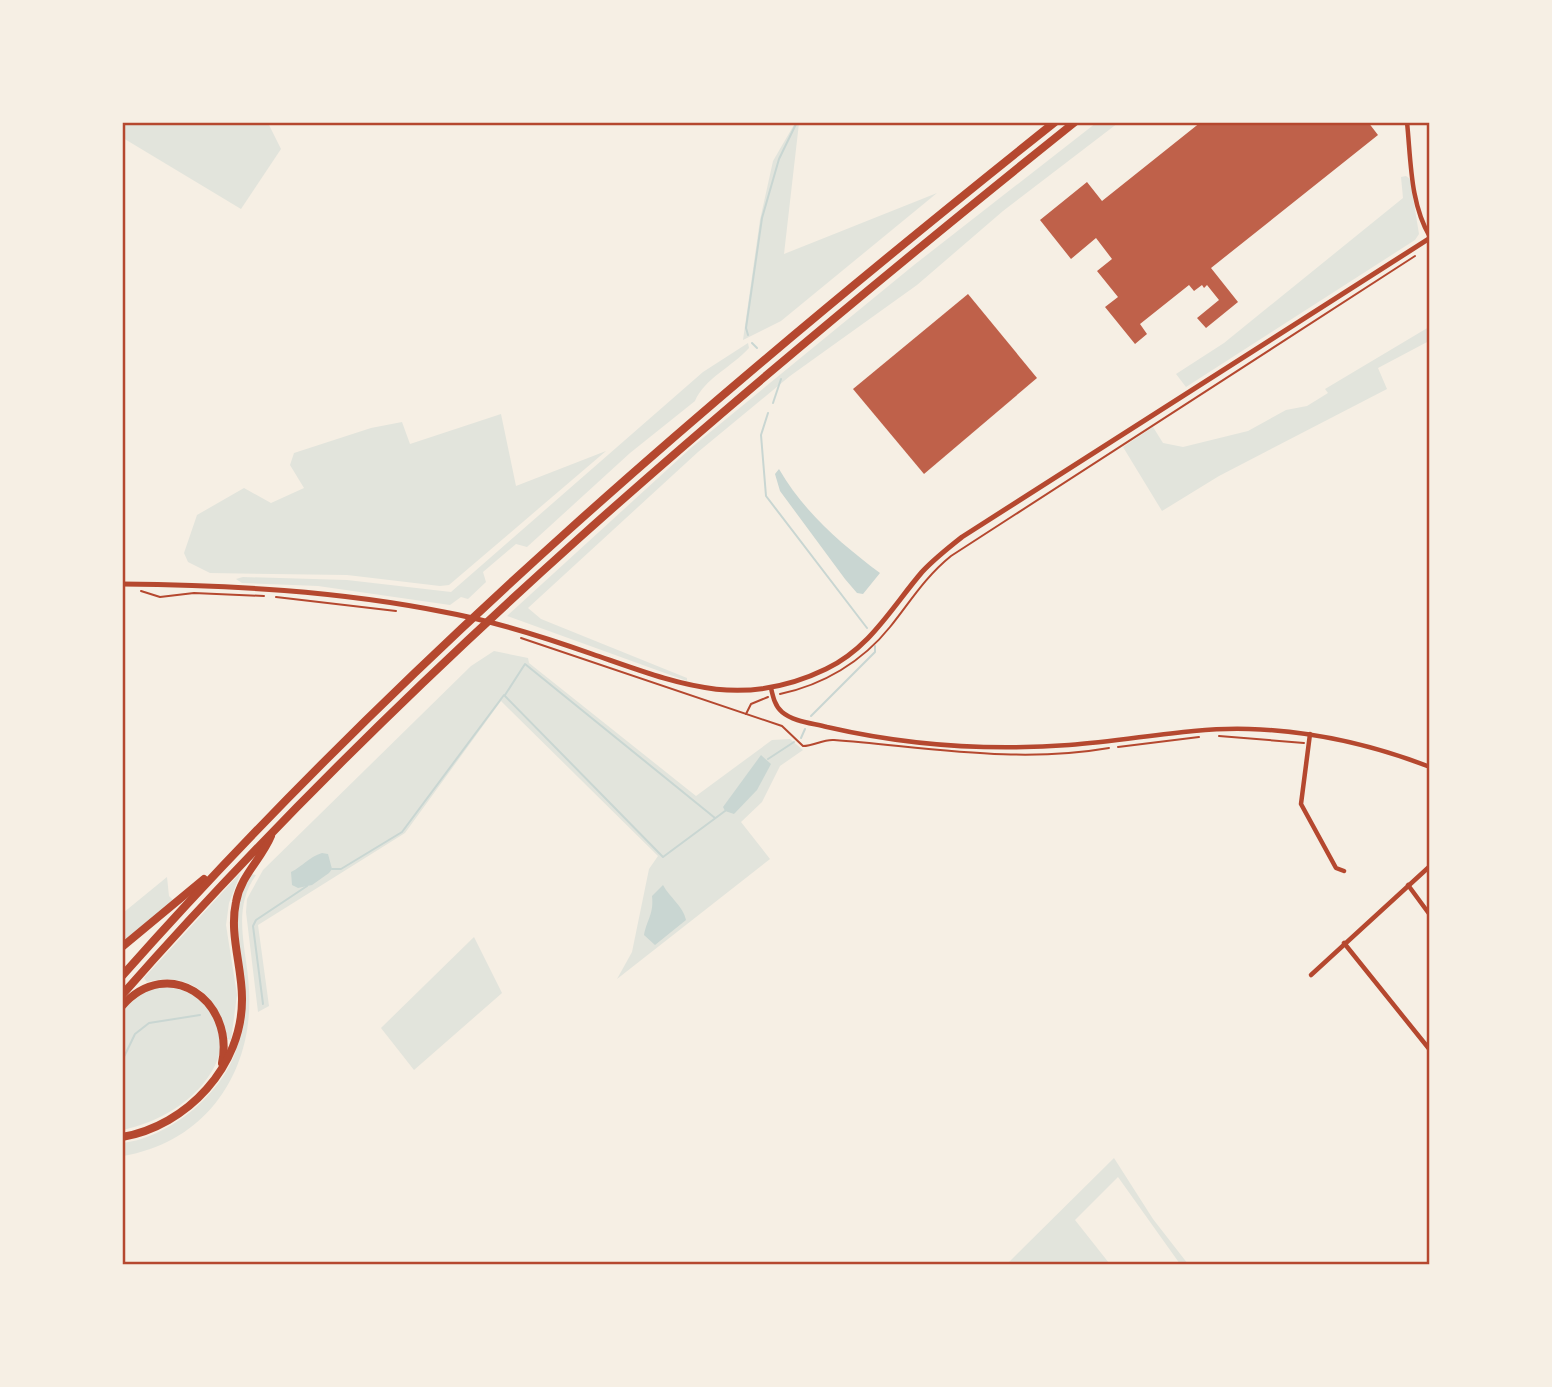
<svg xmlns="http://www.w3.org/2000/svg" width="1552" height="1387" font-family="Inter,sans-serif">
	<style>
		.green { fill: #e2e4dc }
		.water { fill: #c9d6d2 }
		.lines { fill: none; stroke-linecap: round; stroke-linejoin: round }
		.stream { stroke: #c9d6d2; stroke-width: 2 }
		.building { fill: #bf614a }
		.path { stroke: #b5482f; stroke-width: 2 }
		.minor { stroke: #b5482f; stroke-width: 4.5 }
		.tertiary { stroke: #b5482f; stroke-width: 5 }
		.motorway { stroke: #b5482f; stroke-width: 8 }
		.neatline { fill: none; stroke: #b5482f; stroke-width: 2.5 }
	</style>
	<rect width="100%" height="100%" fill="#f6efe4"/>
	<g class="green">
		<polygon points="122,123 268,123 281,149 241,209 123,138"/>
		<polygon points="795,123 799,123 784,254 937,193 781,321 743,340 760,220 773,161"/>
		<polygon points="1096,123 1118,123 1003,211 917,285 790,376 698,452 528,608 541,619 687,678 687,681 507,616 692,447 914,265"/>
		<polygon points="1406,176 1410,179 1419,234 1415,240 1186,387 1176,374 1224,343 1403,198 1401,177"/>
		<polygon points="1429,327 1429,341 1378,368 1387,389 1219,476 1162,511 1123,447 1153,427 1163,443 1183,447 1248,431 1286,410 1307,406 1328,393 1325,389"/>
		<path d="M748 343 749 348C733 366 704 379 695 401L630 453 527 547 516 544 483 572 486 582 468 599 461 597 450 605 318 586 242 583 236 579 243 577 347 580 451 592 703 372Z"/>
		<polygon points="501,414 516,486 606,451 449,585 440,586 347,575 210,573 188,562 184,553 197,515 244,488 271,503 304,488 290,465 294,453 371,428 402,422 410,444"/>
		<polygon points="494,651 528,658 529,663 696,796 772,740 790,739 803,750 780,766 762,802 741,822 770,859 617,979 632,952 649,869 658,856 501,701 405,833 258,925 269,1006 258,1012 246,912 247,899 263,870 471,666"/>
		<path d="M241 872 229 903 226 925 237 995 231 1040 227 1039C220 998 191 970 147 982L144 978Z"/>
		<path d="M251 874 256 875C231 910 247 949 249 989 254 1071 207 1142 123 1156V1143C173 1137 235 1085 240 1032 245 979 222 922 251 874Z"/>
		<polygon points="167,877 169,896 174,901 123,941 123,913"/>
		<polygon points="474,937 502,993 414,1070 381,1028"/>
		<path d="M163 987C207 988 236 1032 212 1071 193 1103 158 1122 123 1130V1009L147 990Z"/>
		<polygon points="1114,1158 1153,1219 1188,1264 1180,1264 1118,1177 1075,1220 1109,1263 1107,1264 1007,1264"/>
	</g>
	<g class="water">
		<path d="M779 469C803 511 841 544 880 573L863 594 857 593 845 579 780 491 775 474Z"/>
		<polygon points="761,755 771,764 757,790 734,814 725,811 723,807"/>
		<path d="M322 853 328 854 332 869 329 873 312 885 298 888 292 885 291 872C303 866 309 857 322 853Z"/>
		<path d="M663 885C670 898 683 906 686 920L655 945 644 935C647 919 654 914 652 896Z"/>
	</g>
	<g class="lines">
		<g class="stream">
			<polyline points="748,335 746,328 762,218 779,159 797,122"/>
			<polyline points="752,343 757,348"/>
			<polyline points="773,403 781,379"/>
			<polyline points="768,413 761,435 766,496 867,628"/>
			<polyline points="505,695 525,664 715,818"/>
			<polyline points="811,716 875,652 875,646"/>
			<polyline points="801,738 805,729"/>
			<polyline points="768,759 794,742"/>
			<polyline points="332,869 341,869 402,832 504,695 663,857 725,811"/>
			<polyline points="263,1004 253,926 256,920 307,886"/>
			<polyline points="122,1061 135,1034 149,1023 200,1015"/>
			<polyline points="122,1263 125,1264"/>
		</g>
	</g>
	<g class="building">
		<polygon points="1201,122 1368,122 1378,135 1211,268 1238,302 1206,328 1197,318 1219,300 1207,285 1204,288 1202,285 1194,291 1189,285 1140,324 1147,334 1135,344 1105,307 1118,297 1097,271 1112,259 1096,238 1071,259 1040,220 1087,182 1102,201"/>
		<polygon points="968,294 1037,378 924,474 853,389"/>
	</g>
	<g class="lines">
		<g class="path">
			<polyline points="141,591 160,597 194,593 264,596"/>
			<polyline points="276,597 396,611"/>
			<path d="M521 638 782 726 803 746C814 746 823 739 834 740 926 747 1017 764 1109 748"/>
			<path d="M780 694C823 685 862 662 890 627 910 602 925 577 951 556L1415 256"/>
			<polyline points="746,714 751,704 768,697"/>
			<polyline points="1219,736 1304,743"/>
			<polyline points="1118,747 1199,737"/>
		</g>
		<g class="minor">
			<path d="M1407 122C1411 161 1410 203 1430 237"/>
			<path d="M771 688C773 697 775 706 782 712 794 722 812 723 827 727 905 745 989 751 1069 745 1130 741 1188 727 1249 729 1313 731 1370 744 1430 767"/>
			<polyline points="1310,734 1301,804 1336,868 1344,871"/>
			<polyline points="1408,885 1430,915"/>
			<polyline points="1344,943 1430,1050"/>
			<polyline points="1311,975 1430,866"/>
		</g>
		<path class="tertiary" d="M122 584C230 585 339 591 444 612 494 621 544 637 592 654 676 683 740 711 826 669 870 648 892 607 922 572 934 559 948 548 962 537L1430 238"/>
		<g class="motorway">
			<polyline points="122,947 204,879"/>
			<path d="M122 976C402 660 725 385 1055 122"/>
			<path d="M122 995C408 670 738 392 1075 122"/>
			<path d="M122 1006C168 954 235 1000 222 1063"/>
			<path d="M122 1137C187 1126 243 1066 242 998 242 966 229 934 236 902 241 875 261 860 271 836"/>
		</g>
	</g>
	<rect width="1552" height="1387" fill="none" stroke="#f6efe4" stroke-width="248"/>
	<rect x="124" y="124" width="1304" height="1139" class="neatline"/>
</svg>
